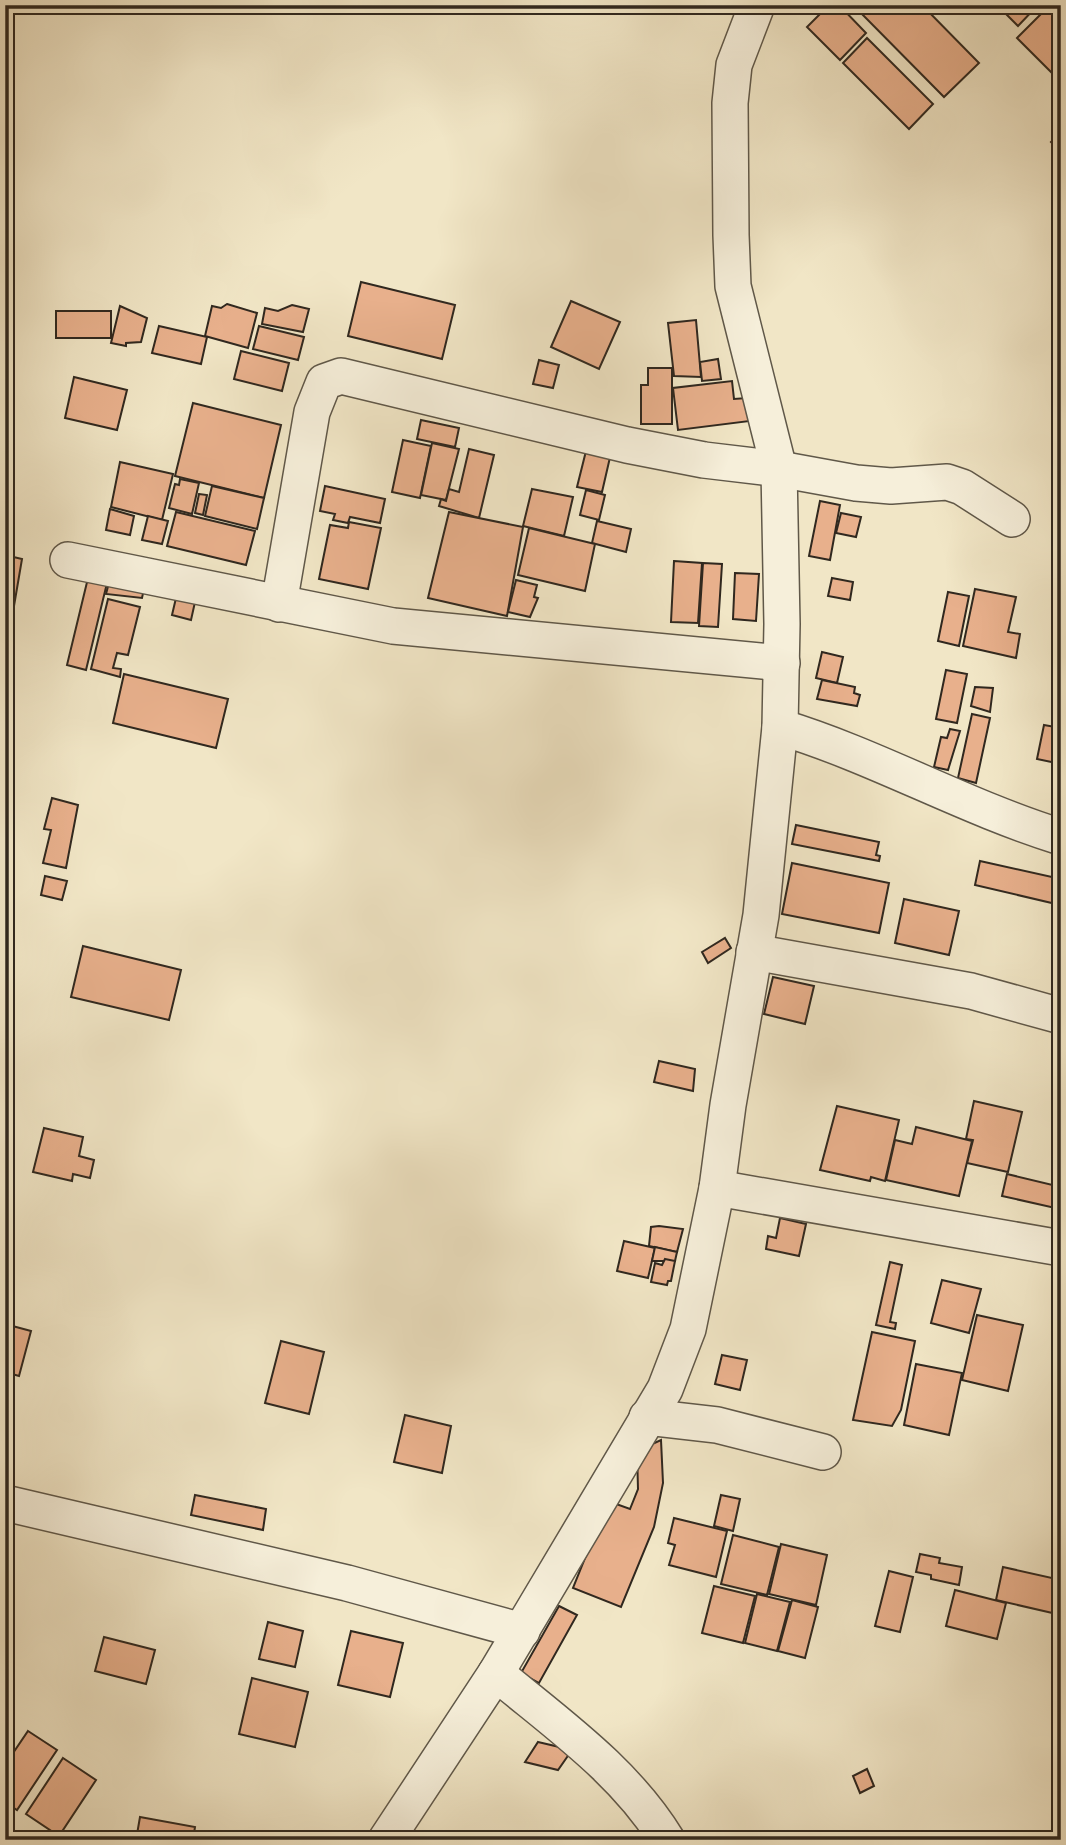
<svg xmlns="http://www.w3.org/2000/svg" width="1066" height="1845" font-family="Vollkorn,serif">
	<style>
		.building { fill: #e8b08c; stroke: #30281f; stroke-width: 2 }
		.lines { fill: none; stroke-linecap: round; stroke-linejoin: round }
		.minor-casing { stroke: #605849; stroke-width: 38 }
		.minor { stroke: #f6efda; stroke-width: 35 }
	</style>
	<rect width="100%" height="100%" fill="#f1e6c6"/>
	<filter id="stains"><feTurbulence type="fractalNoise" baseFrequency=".00286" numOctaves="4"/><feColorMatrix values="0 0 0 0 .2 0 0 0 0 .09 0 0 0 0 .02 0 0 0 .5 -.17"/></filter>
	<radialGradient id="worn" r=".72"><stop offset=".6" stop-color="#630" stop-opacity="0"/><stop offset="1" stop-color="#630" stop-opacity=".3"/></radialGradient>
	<g class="building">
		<polygon points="829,5 839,5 866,33 840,60 807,27"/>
		<polygon points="853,5 922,5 979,63 944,97"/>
		<polygon points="997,5 1038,5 1018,26"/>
		<polygon points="1050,5 1061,5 1061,82 1017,38"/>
		<polygon points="867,38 933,104 909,129 843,63"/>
		<polygon points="1061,132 1061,152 1051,142"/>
		<polygon points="361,282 455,305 442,359 348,336"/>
		<polygon points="571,301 620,322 599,369 551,347"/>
		<polygon points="227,304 257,313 248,348 205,336 212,306 221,308"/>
		<polygon points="292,305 309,309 303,332 262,324 265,308 278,311"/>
		<polygon points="120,306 147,318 141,342 126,343 126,346 111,343"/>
		<rect x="56" y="311" width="55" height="27"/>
		<polygon points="696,320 701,377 674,376 668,323"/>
		<polygon points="159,326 207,337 201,364 152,353"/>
		<polygon points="259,326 304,337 298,360 253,349"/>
		<polygon points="241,351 289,363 282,391 234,379"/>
		<polygon points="718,359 721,379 702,381 700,362"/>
		<polygon points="539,360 559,365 553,388 533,384"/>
		<polygon points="648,368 672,368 672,424 641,424 641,385 648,385"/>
		<polygon points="74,377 127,390 117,430 65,418"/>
		<polygon points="732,381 734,399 747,398 750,421 678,430 673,388"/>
		<polygon points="193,403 281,425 264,498 175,476"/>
		<polygon points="421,420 459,428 455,447 417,439"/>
		<polygon points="403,440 431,446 420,498 392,492"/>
		<polygon points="432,443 459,449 446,500 421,495"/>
		<polygon points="587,447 611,453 602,492 577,487"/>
		<polygon points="469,449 494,455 479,518 439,506 441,499 446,501 449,489 459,492"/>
		<polygon points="120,462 173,474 162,520 111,507"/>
		<polygon points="180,479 199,483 192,514 169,508 175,484 179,485"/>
		<polygon points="212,486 264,498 257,529 205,516"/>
		<polygon points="325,486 385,499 380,523 350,517 348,523 333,520 335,514 320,511"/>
		<polygon points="532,489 573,497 564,536 523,526"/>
		<polygon points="586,490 605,495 599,520 580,515"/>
		<polygon points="199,494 207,495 203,515 195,513"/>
		<polygon points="820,501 840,505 830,560 809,556"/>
		<polygon points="110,509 134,516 130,535 106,530"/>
		<polygon points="176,512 255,531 246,565 167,546"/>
		<polygon points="449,512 523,527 507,616 428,598"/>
		<polygon points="841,513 861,517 856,537 836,533"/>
		<polygon points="148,516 168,521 162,544 142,540"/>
		<polygon points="597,521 631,529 626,552 592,543"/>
		<polygon points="349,522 381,528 368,589 319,579 330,525 348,528"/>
		<polygon points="529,528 595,544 585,591 518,575"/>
		<polygon points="5,555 22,559 14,606 10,605 5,625"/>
		<polygon points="674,561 702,563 698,623 671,622"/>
		<polygon points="703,563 722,564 718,627 699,626"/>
		<polygon points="735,573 759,574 756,621 733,619"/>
		<polygon points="111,575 146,580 142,598 106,594"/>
		<polygon points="88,578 107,583 86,670 67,665"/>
		<polygon points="832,578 853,582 850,600 828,596"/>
		<polygon points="516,580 537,585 534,597 538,598 530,617 508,612"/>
		<polygon points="975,589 1016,597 1008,632 1020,634 1016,658 963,646"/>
		<polygon points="948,592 969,596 959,646 938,641"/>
		<polygon points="176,598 195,602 191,620 172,615"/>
		<polygon points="108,599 140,607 128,655 117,653 113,668 121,669 120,677 91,669"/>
		<polygon points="822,652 843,657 837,683 816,678"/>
		<polygon points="946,670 967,674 957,723 936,719"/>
		<polygon points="124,674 228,699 216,748 113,723"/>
		<polygon points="822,680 855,687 854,693 860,695 857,706 817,699"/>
		<polygon points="975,687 993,688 990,712 971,706"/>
		<polygon points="972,714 990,718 976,783 958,778"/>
		<polygon points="1044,725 1061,728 1061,764 1037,759"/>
		<polygon points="950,729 960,731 948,770 934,767 941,737 947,738"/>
		<polygon points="52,798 78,805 66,868 43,863 51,830 44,829"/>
		<polygon points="796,825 879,842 876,855 880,856 879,861 792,844"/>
		<polygon points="980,861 1061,879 1056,904 975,885"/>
		<polygon points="792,863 889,883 879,933 782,914"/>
		<polygon points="45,876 67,881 62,900 41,895"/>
		<polygon points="904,899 959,911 949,955 895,943"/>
		<polygon points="725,938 731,948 708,963 702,952"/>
		<polygon points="1061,943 1061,978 1053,976"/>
		<polygon points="83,946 181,970 169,1020 71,997"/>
		<polygon points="773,977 814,986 805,1024 764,1014"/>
		<polygon points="659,1061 695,1069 693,1091 654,1082"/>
		<polygon points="974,1101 1022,1112 1008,1172 967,1163 973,1140 966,1139"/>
		<polygon points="837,1106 899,1120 885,1181 871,1177 870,1181 820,1170"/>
		<polygon points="916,1127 972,1141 959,1196 886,1180 895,1140 912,1144"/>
		<polygon points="44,1128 83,1137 79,1156 94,1160 90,1178 73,1174 72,1181 33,1172"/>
		<polygon points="1007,1174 1061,1187 1061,1214 1060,1209 1002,1196"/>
		<polygon points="780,1218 806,1224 799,1256 766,1249 768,1236 776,1238"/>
		<polygon points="659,1226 683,1229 677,1252 649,1246 651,1227"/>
		<polygon points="624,1241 655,1248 648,1278 617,1271"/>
		<polygon points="655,1247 677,1252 675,1261 652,1261"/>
		<polygon points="665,1259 675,1261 671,1281 668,1281 667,1285 651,1282 655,1263 662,1265"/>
		<polygon points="890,1262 902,1265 890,1322 896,1323 895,1329 876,1325"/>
		<polygon points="942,1280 981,1289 969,1333 931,1323"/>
		<polygon points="977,1315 1023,1325 1008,1391 962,1380"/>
		<polygon points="5,1324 31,1331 19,1376 5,1372"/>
		<polygon points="872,1332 915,1341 901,1410 892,1426 853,1420"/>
		<polygon points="281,1341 324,1352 309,1414 265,1403"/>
		<polygon points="722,1355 747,1360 740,1390 715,1384"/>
		<polygon points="916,1364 962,1373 949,1435 904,1425"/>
		<polygon points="405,1415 451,1426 442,1473 394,1462"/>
		<polygon points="661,1440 663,1483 654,1527 621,1607 573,1588 608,1501 630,1509 638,1489 637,1451"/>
		<polygon points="195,1495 266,1509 263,1530 191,1515"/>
		<polygon points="721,1495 740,1499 733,1531 714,1526"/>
		<polygon points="674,1518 727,1531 716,1577 669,1565 675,1545 668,1543"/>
		<polygon points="733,1535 779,1547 767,1595 721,1584"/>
		<polygon points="781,1544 827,1555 816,1605 769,1594"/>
		<polygon points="920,1554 940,1558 939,1563 962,1567 959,1585 931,1579 931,1575 916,1572"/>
		<polygon points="1003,1567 1061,1580 1061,1615 996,1600"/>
		<polygon points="889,1571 913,1577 900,1632 875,1626"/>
		<polygon points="714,1586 755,1596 743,1643 702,1633"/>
		<polygon points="955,1590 1006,1603 997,1639 946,1626"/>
		<polygon points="757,1594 790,1602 777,1651 745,1643"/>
		<polygon points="792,1600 818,1607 805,1658 778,1651"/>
		<polygon points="559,1606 577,1615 539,1683 521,1673"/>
		<polygon points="268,1622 303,1631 295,1667 259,1659"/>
		<polygon points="351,1631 403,1643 390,1697 338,1685"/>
		<polygon points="104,1637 155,1650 146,1684 95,1671"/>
		<polygon points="252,1678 308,1692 295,1747 239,1734"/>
		<polygon points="28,1731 57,1750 17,1810 5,1802 5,1765"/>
		<polygon points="538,1742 572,1750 558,1770 525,1762"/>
		<polygon points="63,1758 96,1780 59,1836 26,1814"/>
		<polygon points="867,1769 874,1786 860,1793 853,1776"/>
		<polygon points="140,1817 195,1827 193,1840 136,1840"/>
	</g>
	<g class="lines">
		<g class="minor-casing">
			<g id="minor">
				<polyline points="68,560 393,626 782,663"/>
				<polyline points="279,604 312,412 324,382 341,376 627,445 704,460 779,469 856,483 891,486 947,482 962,487 1012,519"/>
				<path d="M780 727C876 756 964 807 1061 837"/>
				<polyline points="754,952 971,991 1061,1016"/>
				<polyline points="717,1188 1061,1248"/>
				<polyline points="647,1417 717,1425 823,1452"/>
				<polyline points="5,1503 347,1583 522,1631"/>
				<path d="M496 1673C557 1724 625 1771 667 1840"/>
				<polyline points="386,1840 496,1673 665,1389 688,1329 717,1188 728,1105 761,915 780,727 782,624 779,469 733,286 731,235 730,103 734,65 757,5"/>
			</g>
		</g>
		<use href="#minor" class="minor"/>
	</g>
	<rect width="1066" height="1845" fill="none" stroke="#f1e6c6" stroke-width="28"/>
	<rect x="7" y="7" width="1052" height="1831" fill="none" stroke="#30281f" stroke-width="3.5"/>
	<rect x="14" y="14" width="1038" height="1817" fill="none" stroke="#30281f" stroke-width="2"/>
	<rect width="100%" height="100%" filter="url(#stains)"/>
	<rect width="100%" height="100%" fill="url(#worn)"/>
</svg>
